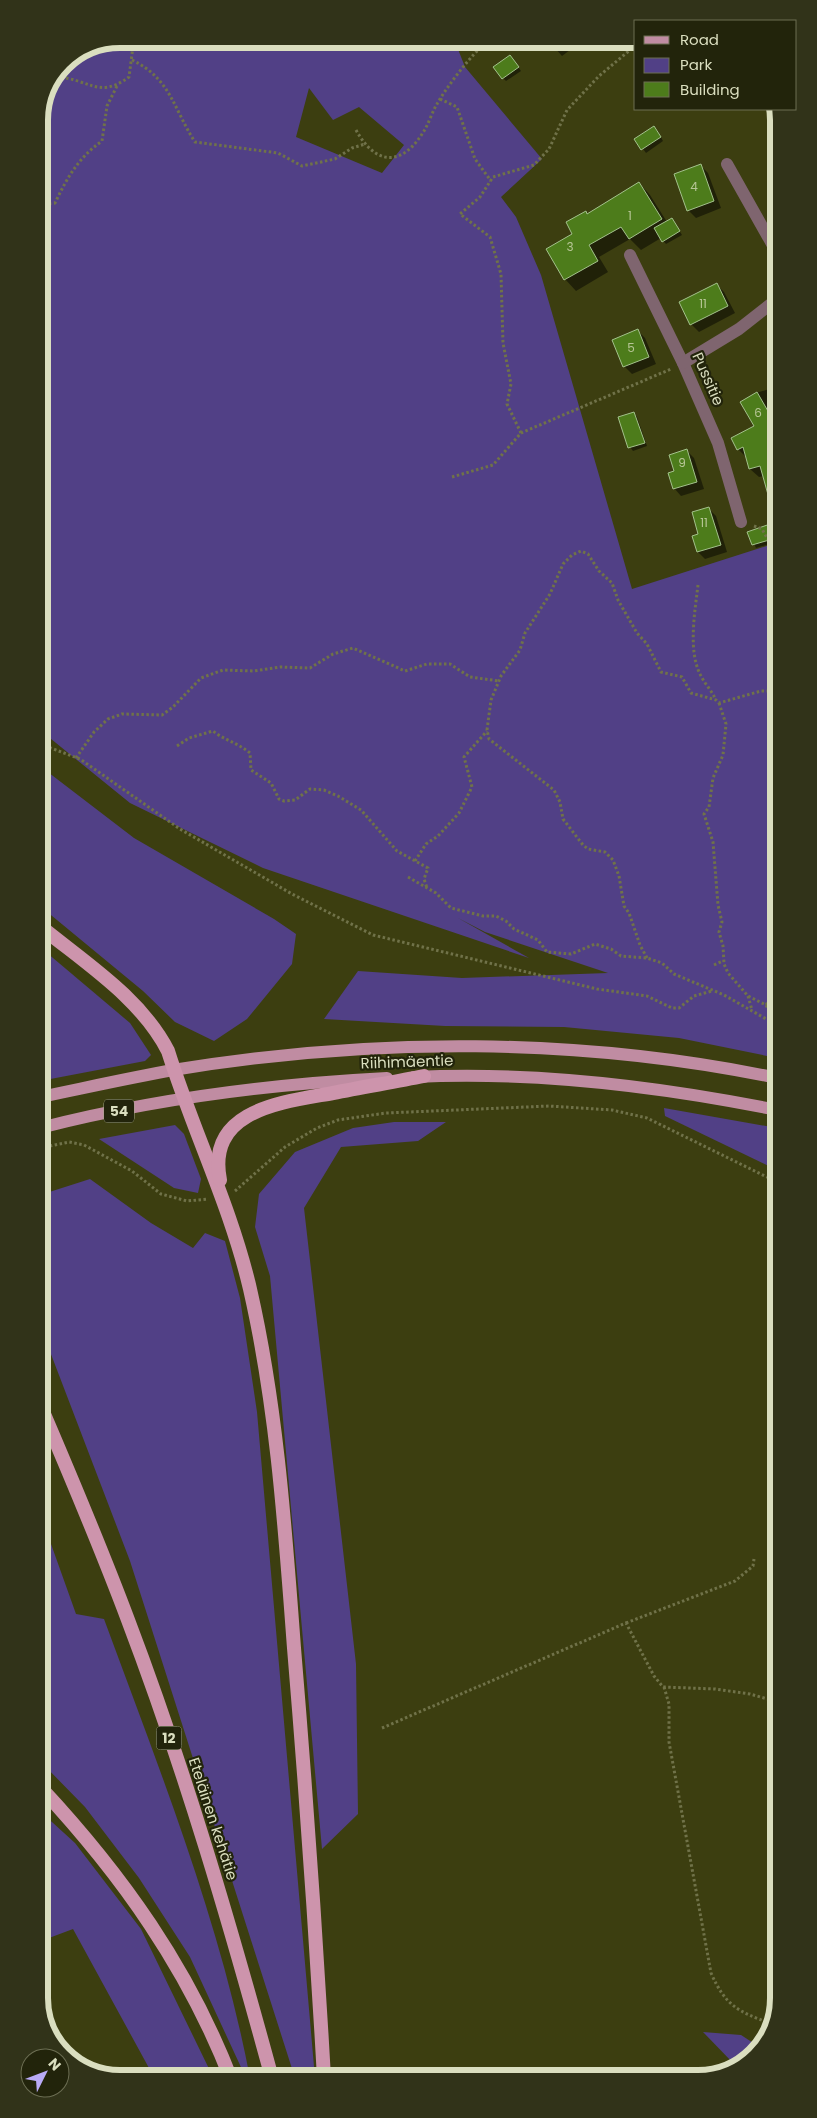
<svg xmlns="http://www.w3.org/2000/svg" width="817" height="2118" font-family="Poppins,sans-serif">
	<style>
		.green { fill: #514086; fill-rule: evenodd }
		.shadow { fill: #0007 }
		.building { fill: #4d7c1b; stroke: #a3c28c }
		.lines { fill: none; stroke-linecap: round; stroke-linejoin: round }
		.path { stroke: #707249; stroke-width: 3; stroke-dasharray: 2.5 2.5; stroke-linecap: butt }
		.minor { stroke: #7f656f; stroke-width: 12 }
		.primary { stroke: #c08ca2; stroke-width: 12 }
		.trunk { stroke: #cd94ac; stroke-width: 14 }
		.labels { text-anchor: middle; stroke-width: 4.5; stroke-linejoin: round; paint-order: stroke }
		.number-label { font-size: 12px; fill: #b7c696 }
		.shield { fill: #22240b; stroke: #a3a689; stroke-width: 1 }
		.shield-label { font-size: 14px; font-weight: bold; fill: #dadebf }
		.street-label { font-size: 15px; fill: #dadebf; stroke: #22240b }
		.rim { fill: none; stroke: #dadebf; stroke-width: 6 }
	</style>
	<rect width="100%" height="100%" fill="#3c3e10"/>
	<g class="green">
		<path d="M120 39H454L465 67 542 159 501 197 516 217 541 275 632 589 776 543 777 1058 679 1038 564 1027 445 1026 324 1019 358 971 462 978 608 973 485 932 458 918 529 958 263 868 130 803 40 730 39 115 63 62ZM309 88 333 120 359 107 404 145 382 173 296 137Z"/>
		<polygon points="40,766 134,838 274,919 296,934 292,964 247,1019 214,1041 175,1022 143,991 40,906"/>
		<polygon points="40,947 130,1023 151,1055 145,1061 40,1081"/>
		<polygon points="664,1108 777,1128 777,1170 665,1116"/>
		<polygon points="394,1122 446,1122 418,1141 341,1147 304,1208 356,1664 358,1814 322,1849 270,1276 255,1227 259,1194 295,1152 353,1128"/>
		<polygon points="175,1125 184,1134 201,1179 198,1193 174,1188 99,1139"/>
		<polygon points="90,1179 151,1223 193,1248 205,1233 225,1241 240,1298 257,1412 315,2078 295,2078 130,1561 41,1328 40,1195"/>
		<path d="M41 1516 76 1614 104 1619C159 1769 220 1920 250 2078H246L190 1957 139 1878 85 1807 41 1762Z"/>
		<polygon points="41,1812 75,1843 141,1929 214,2079 155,2079 73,1929 41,1941"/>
		<polygon points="703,2032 741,2035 761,2048 735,2065"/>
	</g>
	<g class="shadow">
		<polygon points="547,39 574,39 578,44 562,56"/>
		<polygon points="513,60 521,71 506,81 503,78"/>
		<polygon points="657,130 663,141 646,153 636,139"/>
		<polygon points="700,165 708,173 721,208 696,218 688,210"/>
		<polygon points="639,183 650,195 667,222 672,219 682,235 666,244 661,238 641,250 630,239 599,257 608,272 576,291 565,279 548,250 574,234 588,215"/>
		<polygon points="716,284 724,292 735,313 699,332 691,324"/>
		<polygon points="638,331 645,338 656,364 632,374 624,366"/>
		<polygon points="776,387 776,414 773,415 776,421 776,498 768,490 764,476 759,477 750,469 747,458 738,449 755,427 756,393"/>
		<polygon points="634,413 637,417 647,446 633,451 630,447"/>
		<polygon points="687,451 694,458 704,489 681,496 674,488 676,472"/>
		<polygon points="709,509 716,516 727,552 705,559 698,552 700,534"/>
		<polygon points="776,523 776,542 756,548 749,533"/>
	</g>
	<g class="building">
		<polygon points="510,55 519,67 502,79 493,67"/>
		<polygon points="654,126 661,137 641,150 634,139"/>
		<polygon points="701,164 714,201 687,211 674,174"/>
		<polygon points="639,182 662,219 629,239 621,227 589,245 598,261 564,280 546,249 572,234 566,222 586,211 587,214"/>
		<polygon points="672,218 680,231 662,242 654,228"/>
		<polygon points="717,283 728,306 690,325 679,302"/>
		<polygon points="638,329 649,357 623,367 612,340"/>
		<polygon points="757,392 776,425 768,429 776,457 776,509 772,509 760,466 749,469 743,447 737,450 731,438 754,426 740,402"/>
		<polygon points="634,412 645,443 628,448 618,417"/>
		<polygon points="687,449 697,482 673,489 668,473 674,471 669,455"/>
		<polygon points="709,507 721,545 697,552 692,536 698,534 692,512"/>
		<polygon points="776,522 776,538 752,545 747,532"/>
	</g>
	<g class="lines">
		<g class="path">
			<path d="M132 60C171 79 173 108 195 142L278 153 302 166 335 159 352 148 365 144"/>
			<path d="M56 77C88 78 98 100 129 77L134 39"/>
			<polyline points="440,99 457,107 475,159 491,181"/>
			<path d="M356 130C376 166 402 167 424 131 429 123 432 112 437 104 446 88 466 62 479 49"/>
			<path d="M39 205 55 203C67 178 78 158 102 141L107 106 117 86"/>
			<polyline points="521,433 507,404 511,384 503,343 501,274 490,237 460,214 480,197 493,177 534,165 549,149 567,110 599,76 636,45"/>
			<polyline points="452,477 493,465 521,433 671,369"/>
			<polyline points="754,526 762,529 771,545 776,546"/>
			<path d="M698 585C695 611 688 650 700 674 704 683 712 691 716 700"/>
			<polyline points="719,703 726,724 723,755 713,778 709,807 704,814 713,842 718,905 722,922 719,932 723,946 724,964 728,973 748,996 766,1005 775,1023"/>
			<polyline points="40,744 80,759 180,829 292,894 373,935 597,989 647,996 672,1008 679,1008 694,996 712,991"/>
			<path d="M177 746 189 738 213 731C224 740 238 743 250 753L251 770 271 783 279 799 284 801 295 800 310 789 324 790 338 796 361 810 397 851 428 868 424 879 427 888"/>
			<polyline points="76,758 94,732 108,719 122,714 162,715 173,707 201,678 223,670 254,671 280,667 310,668 333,654 353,648 405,671 427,664 450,664 470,677 499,681"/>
			<polyline points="415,861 426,844 438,836 459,813 472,787 464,757 487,731"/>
			<polyline points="408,877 436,893 451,908 483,916 496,916 506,921 514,929 538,940 547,952 571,954 595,944 611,949 621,956 647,958 662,963 674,974 724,995 775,1024"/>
			<polyline points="647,958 640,945 629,913 624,906 619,876 613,860 605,852 588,849 583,845 563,819 560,802 554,790 489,739 487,730 491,700 501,676 520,650 525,633 550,594 563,564 572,555 581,551 588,554 599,571 612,583 618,600 637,633 647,644 661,672 682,677 691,693 716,700 719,703 761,691 776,691"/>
			<polyline points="714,965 723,961"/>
			<polyline points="748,996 752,1010"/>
			<polyline points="766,1005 770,1000 777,998"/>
			<polyline points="40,1148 69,1142 84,1145 132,1171 161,1194 187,1201 208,1199"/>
			<polyline points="235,1191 285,1147 317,1128 338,1120 386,1113 549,1106 612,1110 647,1118 777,1182"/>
			<polyline points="626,1623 735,1581 753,1566 754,1559"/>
			<path d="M664 1687 669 1704V1742L711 1973C725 2005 738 2012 770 2023"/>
			<polyline points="382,1728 626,1623 654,1676 663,1687 715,1689 750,1694 778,1702"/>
		</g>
		<g class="minor">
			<polyline points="489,40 490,39"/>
			<polyline points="727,164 776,251"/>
			<polyline points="630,255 683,363 718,443 741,522"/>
			<polyline points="683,363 739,329 776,300"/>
		</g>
		<g class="primary">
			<path d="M414 1077C536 1071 658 1086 777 1110"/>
			<path d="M40 1097C84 1088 129 1078 173 1070 372 1037 580 1037 777 1078"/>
			<path d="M40 1128C153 1099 271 1084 387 1078"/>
		</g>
		<g class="trunk">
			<path d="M40 926C85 963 141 998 168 1051 193 1131 231 1207 250 1289 277 1407 285 1528 294 1648 306 1792 316 1935 324 2078"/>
			<path d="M220 1180C206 1109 284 1102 333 1093 363 1087 394 1082 424 1076"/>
			<path d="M41 1407C71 1477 101 1548 128 1620 185 1770 230 1924 272 2078"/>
			<path d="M41 1788C122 1875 188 1968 231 2079"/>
		</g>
	</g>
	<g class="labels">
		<g class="number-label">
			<text x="694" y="191">4</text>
			<text x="630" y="220">1</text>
			<text x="570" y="251">3</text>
			<text x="703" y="308">11</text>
			<text x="631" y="352">5</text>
			<text x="758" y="417">6</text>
			<text x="682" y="467">9</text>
			<text x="704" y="527">11</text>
		</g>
		<g class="shield">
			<rect x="104" y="1099.5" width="30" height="23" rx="4"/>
			<rect x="156.5" y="1726.5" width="25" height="23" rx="4"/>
		</g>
		<g class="shield-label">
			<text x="119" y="1116">54</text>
			<text x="169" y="1743">12</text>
		</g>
		<g class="street-label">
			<text transform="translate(708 379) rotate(66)" y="5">Pussitie</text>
			<text transform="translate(407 1062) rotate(-2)" y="5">Riihimäentie</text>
			<text transform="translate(213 1819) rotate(72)" y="5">Eteläinen kehätie</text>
		</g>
	</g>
	<path d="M0 0H817V2118H0ZM120 48H698A72 72 0 0 1 770 120V1998A72 72 0 0 1 698 2070H120A72 72 0 0 1 48 1998V120A72 72 0 0 1 120 48Z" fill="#313319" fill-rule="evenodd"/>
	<path class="rim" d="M120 48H698A72 72 0 0 1 770 120V1998A72 72 0 0 1 698 2070H120A72 72 0 0 1 48 1998V120A72 72 0 0 1 120 48Z"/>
	<rect x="634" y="20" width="162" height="90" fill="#22240b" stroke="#6c6e53"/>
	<rect x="644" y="36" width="25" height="8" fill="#c08ca2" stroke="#6c6e53"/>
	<text x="680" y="45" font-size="15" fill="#dadebf">Road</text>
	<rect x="644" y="58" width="25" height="15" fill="#514086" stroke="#6c6e53"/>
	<text x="680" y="70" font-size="15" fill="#dadebf">Park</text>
	<rect x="644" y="82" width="25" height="15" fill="#4d7c1b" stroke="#6c6e53"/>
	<text x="680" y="95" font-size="15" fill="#dadebf">Building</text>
	<g transform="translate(45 2073) rotate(48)"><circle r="24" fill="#22240b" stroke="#6c6e53"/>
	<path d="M0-4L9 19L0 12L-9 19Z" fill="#b9abf7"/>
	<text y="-8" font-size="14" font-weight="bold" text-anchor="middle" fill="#dadebf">N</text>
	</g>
</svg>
